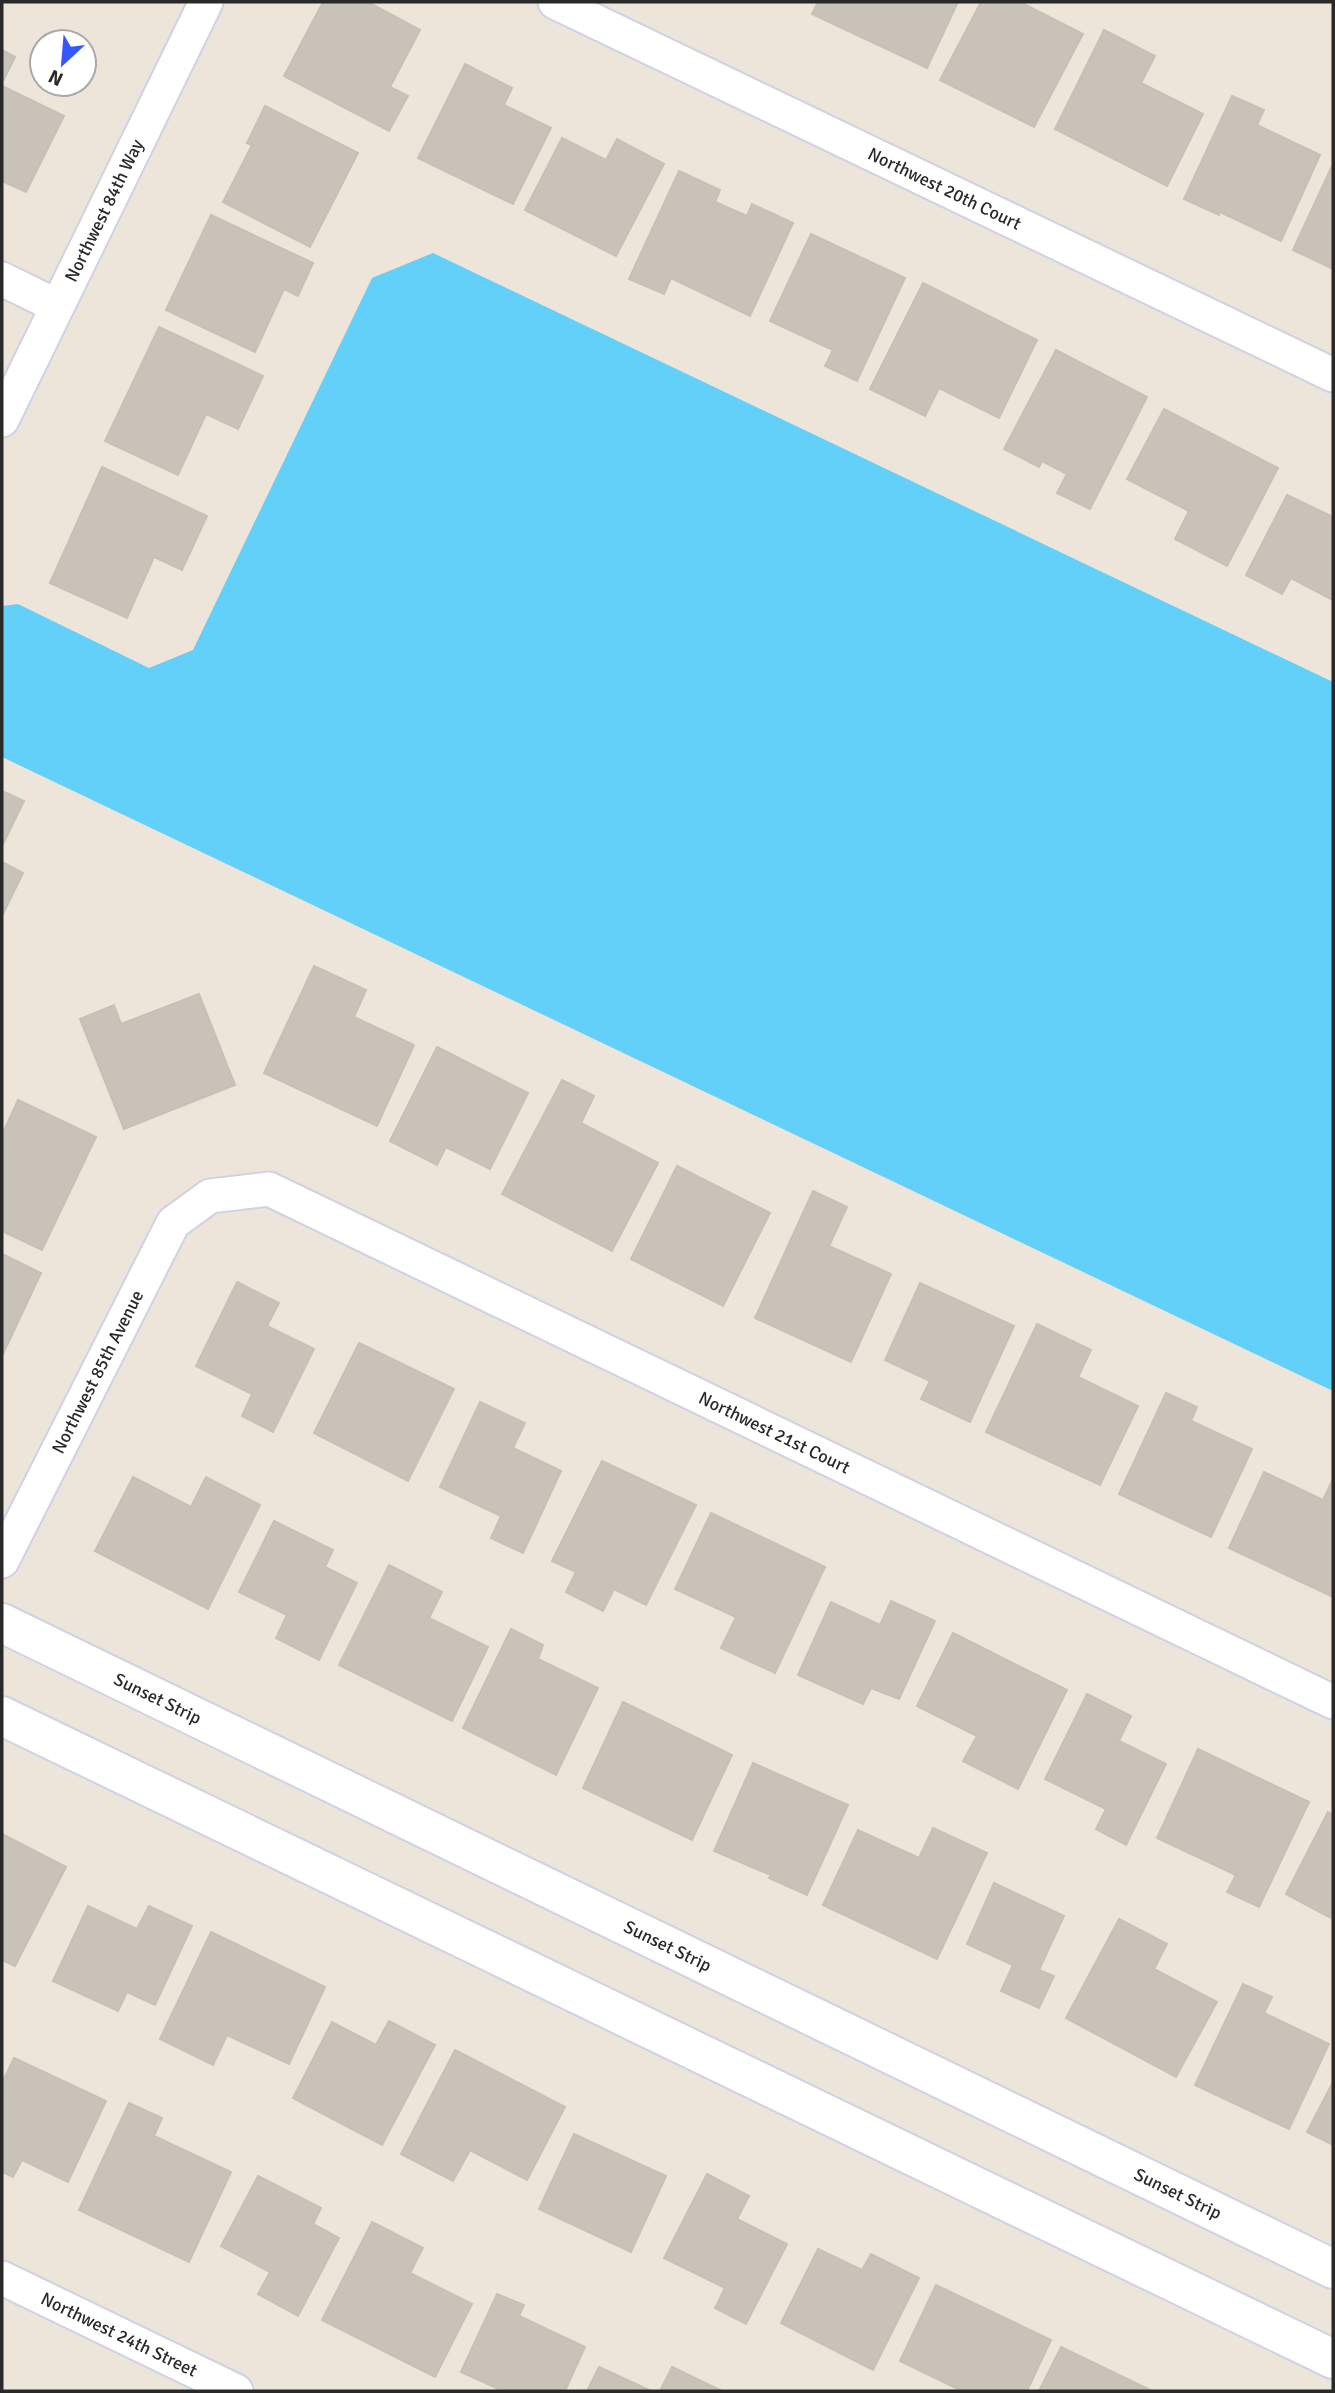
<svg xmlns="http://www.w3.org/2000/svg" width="1335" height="2393" font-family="Signika,sans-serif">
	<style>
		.water { fill: #62d0f9 }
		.building { fill: #c8c2b9; stroke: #c8c1b3; stroke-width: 2 }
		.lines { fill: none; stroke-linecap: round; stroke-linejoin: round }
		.street-casing { stroke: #cfd2e4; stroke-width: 37 }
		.secondary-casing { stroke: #cfd2e4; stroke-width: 42 }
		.street { stroke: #fff; stroke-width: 33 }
		.secondary { stroke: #fff; stroke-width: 38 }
		.labels { text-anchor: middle; stroke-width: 6; stroke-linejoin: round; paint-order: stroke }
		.street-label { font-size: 18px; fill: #292929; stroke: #fff }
	</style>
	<rect width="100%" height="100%" fill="#ede5d9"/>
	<polygon class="water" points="433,253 1333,682 1333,1391 2,757 2,606 18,604 149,668 193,650 372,278"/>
	<g class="building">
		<polygon points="323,2 368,2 420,30 390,87 408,96 389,131 284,76"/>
		<polygon points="818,2 958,2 927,68 812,14"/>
		<polygon points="981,2 1020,2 1083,34 1034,127 940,80"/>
		<polygon points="1104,30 1155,56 1141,83 1203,114 1167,186 1055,129"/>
		<polygon points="2,50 15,57 2,83"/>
		<polygon points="465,64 512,88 504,105 551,128 513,204 418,158"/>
		<polygon points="2,86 64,116 26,192 2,181"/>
		<polygon points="1232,96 1264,110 1257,125 1320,155 1281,241 1220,212 1219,215 1184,199"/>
		<polygon points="265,106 358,153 310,247 223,202 252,145 247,143"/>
		<polygon points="562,138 606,160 617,139 664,164 616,256 525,210"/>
		<polygon points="1332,166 1333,167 1333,269 1293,250"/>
		<polygon points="679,171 720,190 715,202 747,216 752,204 793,223 750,316 671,278 664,294 629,279"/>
		<polygon points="211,215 313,263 298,296 284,289 255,352 166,310"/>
		<polygon points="811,234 905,278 857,381 825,366 833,350 770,321"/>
		<polygon points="923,283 1037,340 999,418 939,388 925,416 870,389"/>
		<polygon points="159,327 263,376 238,429 206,414 178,475 105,441"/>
		<polygon points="1056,350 1147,397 1090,509 1057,493 1067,474 1042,461 1039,467 1004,449"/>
		<polygon points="1164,409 1278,468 1227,566 1175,539 1189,511 1127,479"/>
		<polygon points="102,467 207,516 182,570 154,557 127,618 50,583"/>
		<polygon points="1287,495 1333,517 1333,600 1291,578 1282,594 1246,575"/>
		<polygon points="2,791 24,801 2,846"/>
		<polygon points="2,862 23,873 2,916"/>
		<polygon points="314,966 366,990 354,1017 414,1045 377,1126 264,1073"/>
		<polygon points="199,994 235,1085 124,1129 80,1019 114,1005 121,1024"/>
		<polygon points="437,1047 528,1093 490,1169 446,1147 437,1165 390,1141"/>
		<polygon points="562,1080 594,1096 581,1123 658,1163 612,1251 502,1194"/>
		<polygon points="18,1100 96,1137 42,1250 2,1231 2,1135"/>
		<polygon points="677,1166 770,1213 723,1306 631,1259"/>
		<polygon points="813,1191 847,1207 829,1246 891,1274 851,1362 755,1318"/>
		<polygon points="2,1254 41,1273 2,1356"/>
		<polygon points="237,1282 279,1303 267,1326 314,1349 273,1432 242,1416 252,1394 196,1366"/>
		<polygon points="920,1283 1014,1326 970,1422 921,1399 930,1381 885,1360"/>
		<polygon points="1037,1324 1091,1350 1078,1377 1138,1406 1100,1485 986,1432"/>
		<polygon points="359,1343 454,1389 408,1481 314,1433"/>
		<polygon points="1166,1393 1197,1407 1191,1421 1252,1449 1211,1537 1119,1494"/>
		<polygon points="480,1402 525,1423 513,1448 561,1471 523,1553 491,1538 501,1516 440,1487"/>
		<polygon points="602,1461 696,1505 646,1605 614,1589 603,1611 566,1592 576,1572 552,1561"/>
		<polygon points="1264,1472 1323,1500 1333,1479 1333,1597 1229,1548"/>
		<polygon points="133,1477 191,1507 206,1477 260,1505 208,1609 95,1551"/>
		<polygon points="711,1513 825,1567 775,1673 721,1648 736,1617 675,1589"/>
		<polygon points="274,1521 333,1550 325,1567 357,1583 319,1660 276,1638 287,1615 239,1592"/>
		<polygon points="389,1565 442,1592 429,1618 488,1647 452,1721 339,1665"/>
		<polygon points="891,1601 935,1621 899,1699 871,1688 863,1704 798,1675 831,1602 880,1625"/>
		<polygon points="511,1629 543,1645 538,1659 598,1688 556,1775 463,1728"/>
		<polygon points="953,1633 1067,1690 1018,1789 963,1761 977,1736 917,1706"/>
		<polygon points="1087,1694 1131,1716 1119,1741 1166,1764 1126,1845 1096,1829 1106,1809 1045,1779"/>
		<polygon points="623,1702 732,1755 692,1840 583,1788"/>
		<polygon points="1198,1749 1309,1802 1259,1907 1227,1892 1236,1875 1157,1838"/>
		<polygon points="753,1763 848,1805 807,1895 769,1878 771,1875 714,1851"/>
		<polygon points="1328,1812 1333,1815 1333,1919 1286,1894"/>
		<polygon points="933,1828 987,1853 937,1959 823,1905 858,1830 919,1858"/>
		<polygon points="2,1834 66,1867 15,1966 2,1960"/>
		<polygon points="994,1883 1064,1916 1039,1970 1054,1976 1039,2008 1001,1991 1013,1965 967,1944"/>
		<polygon points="88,1906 137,1929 149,1906 192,1926 155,2005 127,1992 118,2011 53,1981"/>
		<polygon points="1119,1919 1167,1944 1154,1969 1217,2002 1176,2077 1066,2018"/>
		<polygon points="211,1932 325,1987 289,2064 227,2035 213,2065 160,2039"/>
		<polygon points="1243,1984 1272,1997 1264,2013 1329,2044 1289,2129 1195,2085"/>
		<polygon points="389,2021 435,2045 382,2145 293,2098 332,2022 376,2045"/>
		<polygon points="455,2050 565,2107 527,2180 470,2150 453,2181 401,2154"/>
		<polygon points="14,2058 106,2101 68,2182 22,2160 13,2177 2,2172 2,2083"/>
		<polygon points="1333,2082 1333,2145 1307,2132"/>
		<polygon points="129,2103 162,2118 154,2136 231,2172 189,2262 79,2210"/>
		<polygon points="574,2134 666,2176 631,2252 539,2209"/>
		<polygon points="707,2174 749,2196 737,2219 787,2244 746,2324 715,2308 725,2288 664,2258"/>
		<polygon points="258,2176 321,2208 313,2224 339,2238 298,2316 258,2294 270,2272 221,2246"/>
		<polygon points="372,2222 423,2248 410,2273 472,2304 435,2377 322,2320"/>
		<polygon points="818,2249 862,2270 871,2254 919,2278 873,2370 781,2323"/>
		<polygon points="936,2285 1051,2340 1027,2391 959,2391 960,2390 900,2361"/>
		<polygon points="497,2294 524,2305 519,2316 585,2347 565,2391 503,2391 461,2372"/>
		<polygon points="1061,2347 1152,2391 1039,2391"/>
		<polygon points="599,2367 651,2391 587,2391"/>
		<polygon points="672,2367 722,2391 660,2391"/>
	</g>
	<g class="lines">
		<g class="street-casing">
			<g id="street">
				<path id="s1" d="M555 2 1333 375"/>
				<polyline points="2,279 57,306"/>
				<path id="s2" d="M2 420 206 2"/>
				<path id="s3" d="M2 1561 173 1223 210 1196 269 1189 1333 1702"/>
				<path id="s4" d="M2 2278 236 2391"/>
			</g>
		</g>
		<g class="secondary-casing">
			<g id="secondary">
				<path id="s5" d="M2 1623 1333 2269"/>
				<polyline points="2,1716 1333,2359"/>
			</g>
		</g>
		<use href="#street" class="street"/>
		<use href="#secondary" class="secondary"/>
	</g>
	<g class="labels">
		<g class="street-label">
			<text dy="6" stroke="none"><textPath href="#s1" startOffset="432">Northwest 20th Court</textPath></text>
			<text dy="6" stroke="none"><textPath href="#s2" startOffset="233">Northwest 84th Way</textPath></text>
			<text dy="6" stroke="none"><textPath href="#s3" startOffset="212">Northwest 85th Avenue</textPath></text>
			<text dy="6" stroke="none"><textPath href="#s3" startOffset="1045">Northwest 21st Court</textPath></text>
			<text dy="6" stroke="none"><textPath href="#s5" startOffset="173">Sunset Strip</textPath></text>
			<text dy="6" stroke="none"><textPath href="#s5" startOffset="740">Sunset Strip</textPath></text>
			<text dy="6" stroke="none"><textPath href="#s5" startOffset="1307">Sunset Strip</textPath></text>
			<text dy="6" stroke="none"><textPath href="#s4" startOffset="130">Northwest 24th Street</textPath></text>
		</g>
	</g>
	<rect width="1335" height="2393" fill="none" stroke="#292929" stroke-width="7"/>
	<g transform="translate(63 63) rotate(206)"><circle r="33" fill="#ffffff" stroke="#a9a9a9" stroke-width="2"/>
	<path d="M0-5L12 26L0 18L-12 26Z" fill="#3458ff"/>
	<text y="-10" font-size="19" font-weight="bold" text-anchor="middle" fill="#292929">N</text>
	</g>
</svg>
